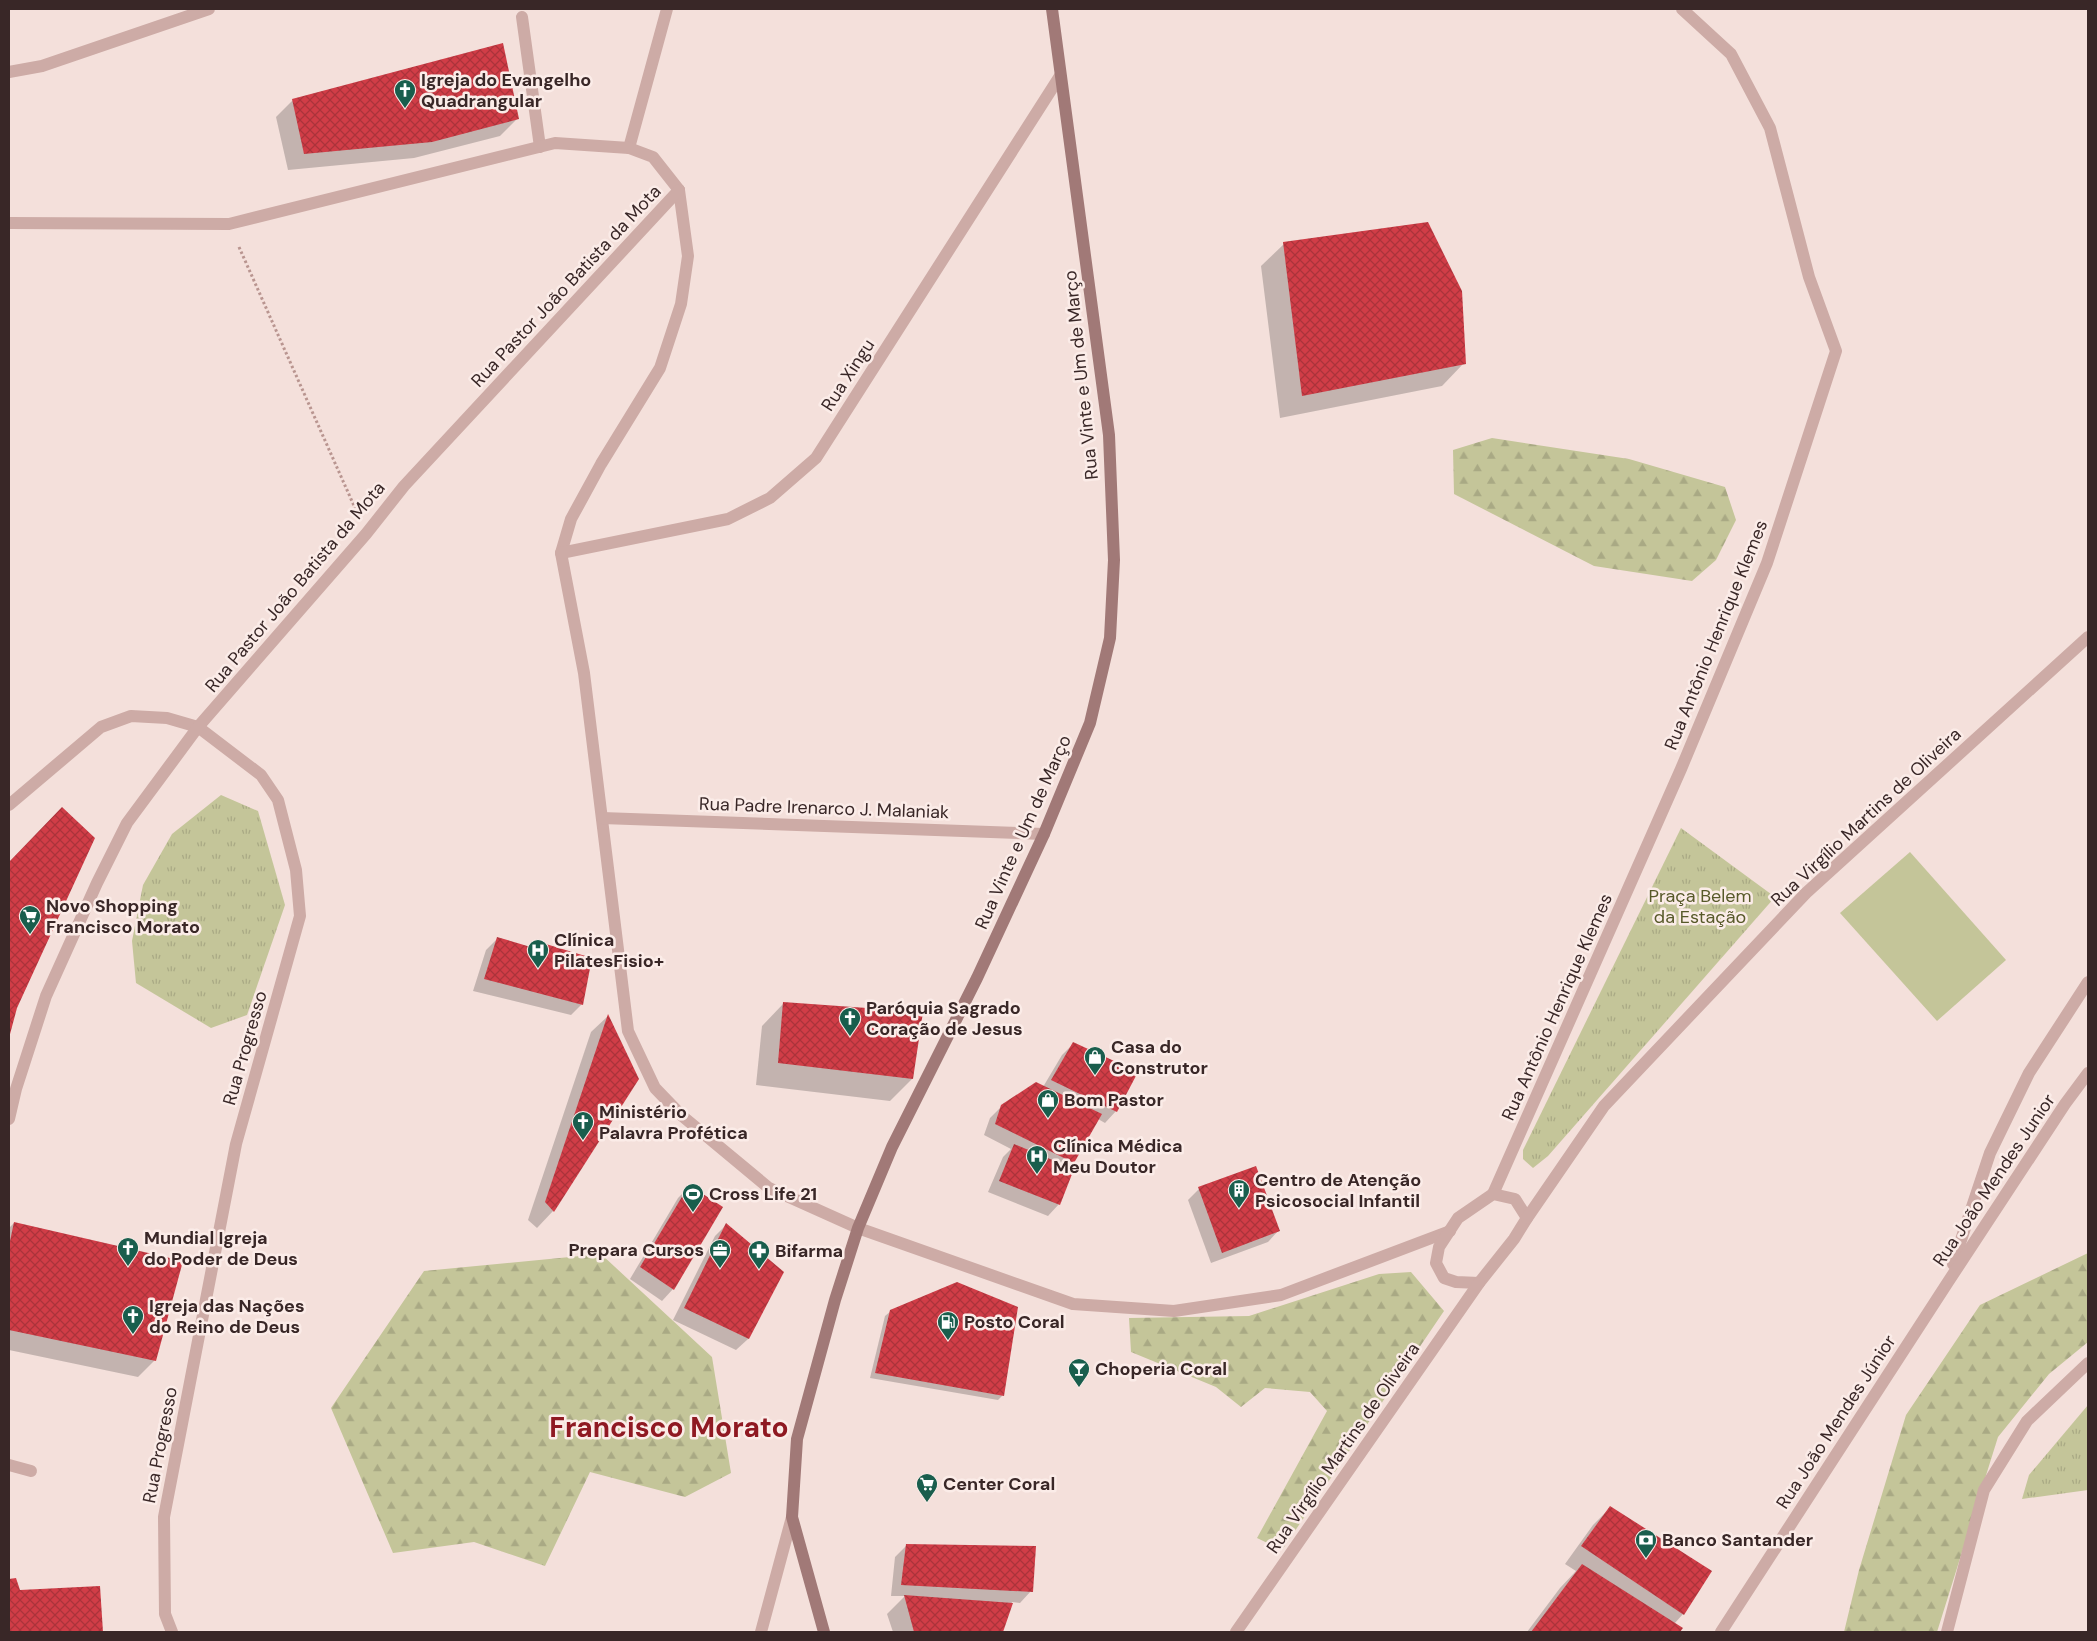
<svg xmlns="http://www.w3.org/2000/svg" width="2097" height="1641" font-family="'DM Sans',sans-serif">
	<style>
		.green { fill: #c4c599 }
		.forest { fill: url(#forest-firs) }
		.park { fill: url(#park-tufts) }
		.shadow { fill: #0003 }
		.building { fill: url(#building-cross-hatch) }
		.lines { fill: none; stroke-linecap: round; stroke-linejoin: round }
		.path { stroke: #b99590; stroke-width: 3; stroke-dasharray: 2.5 2.5; stroke-linecap: butt }
		.service { stroke: #cdaba6; stroke-width: 12 }
		.minor { stroke: #cdaba6; stroke-width: 12 }
		.secondary { stroke: #a17977; stroke-width: 12 }
		.labels { text-anchor: middle; stroke-width: 5; stroke-linejoin: round; paint-order: stroke }
		.poi-label { font-size: 18px; font-weight: bold; fill: #392727; stroke: #fbece8; text-anchor: start }
		.street-label { font-size: 18px; fill: #392727; stroke: #fbece8 }
		.park-label { font-size: 18px; fill: #575929; stroke: #fbece8 }
		.town-label { font-size: 28px; font-weight: bold; fill: #8f1922; stroke: #fbece8 }
	</style>
	<defs>
		<pattern id="forest-firs" width="22" height="20" patternUnits="userSpaceOnUse" patternTransform="scale(1.25)"><rect width="22" height="20" fill="#c4c599"/><path d="M5 1l3.5 6h-7zM16 11l3.5 6h-7z" fill="#a9a984"/></pattern>
		<pattern id="park-tufts" width="24" height="20" patternUnits="userSpaceOnUse" patternTransform="scale(1.25)"><rect width="24" height="20" fill="#c4c599"/><path d="M3 7l-1-3M5 7V3M7 7l1-3M15 17l-1-3M17 17v-4M19 17l1-3" fill="none" stroke="#a9a984"/></pattern>
		<pattern id="building-cross-hatch" width="8" height="8" patternUnits="userSpaceOnUse" patternTransform="scale(1.25)"><rect width="8" height="8" fill="#d13d47"/><path d="M0 0l8 8M0 8l8-8" fill="none" stroke="#ab333b"/></pattern>
	</defs>
	<rect width="100%" height="100%" fill="#f4e0db"/>
	<polygon class="green" points="1910,852 2006,960 1937,1021 1840,913"/>
	<g class="forest">
		<polygon points="1492,438 1629,459 1725,487 1736,520 1716,560 1692,581 1594,566 1454,494 1453,450"/>
		<polygon points="2088,1253 2088,1342 2049,1374 1998,1437 1937,1632 1844,1632 1859,1570 1906,1415 1980,1305"/>
		<polygon points="601,1254 712,1357 731,1473 685,1497 590,1472 545,1566 474,1542 393,1553 331,1408 424,1271"/>
		<polygon points="1411,1272 1444,1311 1282,1550 1257,1538 1327,1411 1310,1392 1265,1388 1241,1407 1216,1387 1131,1352 1129,1318 1249,1316 1379,1274"/>
	</g>
	<g class="park">
		<polygon points="221,795 258,811 285,905 247,1015 211,1028 136,983 132,941 143,885 172,834"/>
		<polygon points="1681,828 1775,897 1548,1156 1533,1168 1523,1159 1523,1150"/>
		<polygon points="2088,1405 2088,1490 2022,1499 2029,1475"/>
	</g>
	<g class="shadow">
		<polygon points="293,100 517,119 500,136 414,158 288,170 276,117"/>
		<polygon points="1284,244 1464,363 1442,386 1280,418 1261,266"/>
		<polygon points="62,809 16,1007 9,1035 9,863"/>
		<polygon points="497,939 531,948 536,943 582,1004 571,1015 473,991 486,950"/>
		<polygon points="784,1003 912,1079 890,1101 756,1085 762,1026"/>
		<polygon points="608,1016 638,1079 553,1211 537,1228 528,1220 591,1032"/>
		<polygon points="1073,1044 1116,1111 1105,1123 1098,1119 1067,1167 1059,1204 1048,1216 988,1192 1003,1157 1011,1149 984,1135 990,1118 1002,1106 1043,1087 1062,1055"/>
		<polygon points="690,1186 673,1289 662,1301 630,1279 678,1198"/>
		<polygon points="1199,1189 1279,1230 1268,1242 1211,1263 1188,1200"/>
		<polygon points="14,1223 155,1360 138,1377 9,1350 9,1228"/>
		<polygon points="726,1225 782,1272 748,1339 736,1350 673,1320 715,1236"/>
		<polygon points="891,1311 1003,1395 998,1400 870,1378 885,1316"/>
		<polygon points="1610,1508 1683,1614 1674,1624 1681,1628 1678,1632 1527,1632 1560,1588 1576,1571 1565,1564 1593,1525"/>
		<polygon points="907,1545 1031,1591 1020,1603 1012,1602 1002,1632 893,1632 887,1614 905,1596 891,1596 895,1557"/>
		<polygon points="9,1580 15,1580 19,1591 99,1588 102,1632 9,1632"/>
	</g>
	<g class="building">
		<polygon points="503,43 519,119 432,142 304,154 292,99"/>
		<polygon points="1428,222 1462,291 1466,364 1302,396 1283,242"/>
		<polygon points="62,807 95,838 17,1008 9,1038 9,862"/>
		<polygon points="497,937 534,948 536,941 592,958 583,1005 484,979"/>
		<polygon points="783,1002 923,1012 913,1079 778,1063"/>
		<polygon points="608,1014 639,1079 554,1212 545,1202"/>
		<polygon points="1073,1042 1138,1072 1117,1112 1051,1080"/>
		<polygon points="1036,1082 1102,1114 1074,1163 995,1124 1001,1105"/>
		<polygon points="1014,1144 1074,1169 1060,1205 999,1181"/>
		<polygon points="1256,1166 1280,1231 1222,1253 1198,1187"/>
		<polygon points="689,1185 723,1207 674,1290 640,1267"/>
		<polygon points="14,1222 183,1261 156,1361 9,1330 9,1246"/>
		<polygon points="726,1223 784,1272 749,1339 684,1308"/>
		<polygon points="957,1282 1018,1307 1004,1396 875,1373 890,1310"/>
		<polygon points="1610,1506 1712,1571 1684,1615 1581,1546"/>
		<polygon points="906,1544 1036,1546 1033,1592 901,1585"/>
		<polygon points="1582,1564 1683,1628 1680,1632 1531,1632"/>
		<polygon points="16,1578 20,1590 100,1586 103,1632 9,1632 9,1579"/>
		<polygon points="904,1595 1013,1603 1003,1632 914,1632"/>
	</g>
	<g class="lines">
		<polyline class="path" points="239,247 355,508"/>
		<g class="service">
			<polyline points="522,17 540,147"/>
			<polyline points="9,1465 31,1471"/>
		</g>
		<g class="minor">
			<polyline points="9,72 42,66 209,9"/>
			<polyline points="629,148 667,9"/>
			<polyline points="679,190 688,256 681,304 660,368 601,464 571,519 561,553 584,673 628,1031 655,1088 681,1115 769,1188 858,1228 1073,1304 1174,1311 1281,1295 1450,1231"/>
			<polyline points="9,223 229,224 555,143 629,148 653,157 679,190"/>
			<polyline points="561,553 728,519 770,498 816,458 1060,76"/>
			<polyline points="9,805 101,727 131,716 167,718 198,727 261,775 278,800 296,870 300,916 236,1144 164,1517 165,1614 172,1632"/>
			<polyline points="602,818 1044,834"/>
			<polyline points="9,1119 16,1089 46,996 97,883 127,823 198,727 366,534 404,486 679,190"/>
			<polyline points="1493,1194 1681,769 1767,563 1836,351 1809,277 1770,128 1731,54 1682,9"/>
			<polygon points="1493,1194 1515,1199 1527,1218 1514,1239 1479,1283 1456,1282 1444,1278 1436,1263 1439,1247 1458,1218"/>
			<polyline points="1527,1218 1604,1106 1806,893 2088,637"/>
			<polyline points="1953,1264 1990,1153 2029,1073 2088,982"/>
			<polyline points="761,1632 792,1517"/>
			<polyline points="1236,1632 1479,1283"/>
			<polyline points="1721,1632 1948,1282 2065,1104 2088,1073"/>
			<polyline points="1947,1632 1984,1490 2027,1421 2088,1363"/>
		</g>
		<polyline class="secondary" points="824,1632 792,1517 797,1439 835,1300 858,1228 892,1147 977,978 1044,834 1090,723 1110,638 1114,560 1109,435 1052,9"/>
	</g>
	<defs>
		<g id="church-pin" transform="scale(1.125)"><path d="M0 17L-7.5 6A9.5 9.5 0 1 1 7.5 6Z" fill="#195e4d" stroke="#fbece8"/><path d="M-1.2-6h2.4v3.5h3.3v2.4h-3.3V6h-2.4V-.1h-3.3v-2.4h3.3Z" fill="#fff"/></g>
		<g id="supermarket-pin" transform="scale(1.125)"><path d="M0 17L-7.5 6A9.5 9.5 0 1 1 7.5 6Z" fill="#195e4d" stroke="#fbece8"/><path d="M-6-5.5h2.5l.6 2H6L4.5 2H-2.5L-4.4-4H-6ZM-1.5 3.2a1.3 1.3 0 1 0 .1 0ZM3 3.2a1.3 1.3 0 1 0 .1 0Z" fill="#fff"/></g>
		<g id="hospital-pin" transform="scale(1.125)"><path d="M0 17L-7.5 6A9.5 9.5 0 1 1 7.5 6Z" fill="#195e4d" stroke="#fbece8"/><path d="M-5-5h3v3.5h4V-5h3V5h-3V1.5h-4V5h-3Z" fill="#fff"/></g>
		<g id="shop-pin" transform="scale(1.125)"><path d="M0 17L-7.5 6A9.5 9.5 0 1 1 7.5 6Z" fill="#195e4d" stroke="#fbece8"/><path d="M-5-2.5h2.3a2.7 3.5 0 0 1 5.4 0H5L5.5 6h-11ZM-1.5-2.5h3a1.5 2.3 0 0 0-3 0Z" fill="#fff"/></g>
		<g id="building-pin" transform="scale(1.125)"><path d="M0 17L-7.5 6A9.5 9.5 0 1 1 7.5 6Z" fill="#195e4d" stroke="#fbece8"/><path d="M-4-6H4V6H1V3H-1V6H-4ZM-2.5-4.3h1.7v1.8h-1.7ZM.8-4.3h1.7v1.8H.8ZM-2.5-1h1.7V.8h-1.7ZM.8-1h1.7V.8H.8Z" fill="#fff"/></g>
		<g id="stadium-pin" transform="scale(1.125)"><path d="M0 17L-7.5 6A9.5 9.5 0 1 1 7.5 6Z" fill="#195e4d" stroke="#fbece8"/><path d="M0-5a6.5 5 0 1 0 0 10a6.5 5 0 1 0 0-10ZM-3.5-1.8h7v3.6h-7Z" fill="#fff"/></g>
		<g id="office-pin" transform="scale(1.125)"><path d="M0 17L-7.5 6A9.5 9.5 0 1 1 7.5 6Z" fill="#195e4d" stroke="#fbece8"/><path d="M-6-3h4V-5.5h4V-3h4V5H-6ZM-1-4.5V-3h2v-1.5ZM-6 0V1H6V0Z" fill="#fff"/></g>
		<g id="pharmacy-pin" transform="scale(1.125)"><path d="M0 17L-7.5 6A9.5 9.5 0 1 1 7.5 6Z" fill="#195e4d" stroke="#fbece8"/><path d="M-2-6h4v4h4v4h-4v4h-4v-4h-4v-4h4Z" fill="#fff"/></g>
		<g id="fuel-pin" transform="scale(1.125)"><path d="M0 17L-7.5 6A9.5 9.5 0 1 1 7.5 6Z" fill="#195e4d" stroke="#fbece8"/><path d="M-5.5-6h7V0h2V4h1.3V-2.5L3-4.5l.8-.8L6-3V5H2.5V1h-1V6h-7ZM-4.2-4.7v3.2H.2V-4.7Z" fill="#fff"/></g>
		<g id="bar-pin" transform="scale(1.125)"><path d="M0 17L-7.5 6A9.5 9.5 0 1 1 7.5 6Z" fill="#195e4d" stroke="#fbece8"/><path d="M-6-5H6L.8 .8V4.5H3.5V6h-7V4.5H-.8V.8Z" fill="#fff"/></g>
		<g id="bank-pin" transform="scale(1.125)"><path d="M0 17L-7.5 6A9.5 9.5 0 1 1 7.5 6Z" fill="#195e4d" stroke="#fbece8"/><path d="M-6-4H6V4H-6ZM0-2.3a2.3 2.3 0 1 0 0 4.6a2.3 2.3 0 1 0 0-4.6Z" fill="#fff"/></g>
	</defs>
	<g fill-rule="evenodd">
		<use href="#church-pin" x="405" y="90"/>
		<use href="#supermarket-pin" x="30" y="916"/>
		<use href="#hospital-pin" x="538" y="950"/>
		<use href="#church-pin" x="850" y="1018"/>
		<use href="#shop-pin" x="1095" y="1057"/>
		<use href="#shop-pin" x="1048" y="1100"/>
		<use href="#church-pin" x="583" y="1122"/>
		<use href="#hospital-pin" x="1037" y="1156"/>
		<use href="#building-pin" x="1239" y="1190"/>
		<use href="#stadium-pin" x="693" y="1194"/>
		<use href="#church-pin" x="128" y="1248"/>
		<use href="#office-pin" x="720" y="1250"/>
		<use href="#pharmacy-pin" x="759" y="1251"/>
		<use href="#church-pin" x="133" y="1316"/>
		<use href="#fuel-pin" x="948" y="1322"/>
		<use href="#bar-pin" x="1079" y="1369"/>
		<use href="#supermarket-pin" x="927" y="1484"/>
		<use href="#bank-pin" x="1646" y="1540"/>
	</g>
	<g class="labels">
		<g class="poi-label">
			<text x="421" y="86">Igreja do Evangelho<tspan x="421" dy="21">Quadrangular</tspan></text>
			<text x="46" y="912">Novo Shopping<tspan x="46" dy="21">Francisco Morato</tspan></text>
			<text x="554" y="946">Clínica<tspan x="554" dy="21">PilatesFisio+</tspan></text>
			<text x="866" y="1014">Paróquia Sagrado<tspan x="866" dy="21">Coração de Jesus</tspan></text>
			<text x="1111" y="1053">Casa do<tspan x="1111" dy="21">Construtor</tspan></text>
			<text x="1064" y="1106">Bom Pastor</text>
			<text x="599" y="1118">Ministério<tspan x="599" dy="21">Palavra Profética</tspan></text>
			<text x="1053" y="1152">Clínica Médica<tspan x="1053" dy="21">Meu Doutor</tspan></text>
			<text x="1255" y="1186">Centro de Atenção<tspan x="1255" dy="21">Psicosocial Infantil</tspan></text>
			<text x="709" y="1200">Cross Life 21</text>
			<text x="144" y="1244">Mundial Igreja<tspan x="144" dy="21">do Poder de Deus</tspan></text>
			<text x="704" y="1256" text-anchor="end">Prepara Cursos</text>
			<text x="775" y="1257">Bifarma</text>
			<text x="149" y="1312">Igreja das Nações<tspan x="149" dy="21">do Reino de Deus</tspan></text>
			<text x="964" y="1328">Posto Coral</text>
			<text x="1095" y="1375">Choperia Coral</text>
			<text x="943" y="1490">Center Coral</text>
			<text x="1662" y="1546">Banco Santander</text>
		</g>
		<g class="street-label">
			<text transform="translate(566 286) rotate(-47)" y="6">Rua Pastor João Batista da Mota</text>
			<text transform="translate(848 375) rotate(-57)" y="6">Rua Xingu</text>
			<text transform="translate(1081 375) rotate(-96)" y="6">Rua Vinte e Um de Março</text>
			<text transform="translate(295 587) rotate(-50)" y="6">Rua Pastor João Batista da Mota</text>
			<text transform="translate(1716 635) rotate(-68)" y="6">Rua Antônio Henrique Klemes</text>
			<text transform="translate(824 808) rotate(2)" y="6">Rua Padre Irenarco J. Malaniak</text>
			<text transform="translate(1866 817) rotate(-43)" y="6">Rua Virgílio Martins de Oliveira</text>
			<text transform="translate(1023 832) rotate(-66)" y="6">Rua Vinte e Um de Março</text>
			<text transform="translate(1557 1007) rotate(-66)" y="6">Rua Antônio Henrique Klemes</text>
			<text transform="translate(245 1048) rotate(-74)" y="6">Rua Progresso</text>
			<text transform="translate(1994 1180) rotate(-56)" y="6">Rua João Mendes Junior</text>
			<text transform="translate(1836 1422) rotate(-57)" y="6">Rua João Mendes Júnior</text>
			<text transform="translate(160 1445) rotate(-79)" y="6">Rua Progresso</text>
			<text transform="translate(1343 1448) rotate(-55)" y="6">Rua Virgílio Martins de Oliveira</text>
		</g>
		<g class="park-label">
			<text x="1700" y="902">Praça Belem<tspan x="1700" dy="21">da Estação</tspan></text>
		</g>
		<g class="town-label">
			<text x="669" y="1437">Francisco Morato</text>
		</g>
	</g>
	<rect width="2097" height="1641" fill="none" stroke="#392727" stroke-width="20"/>
</svg>
